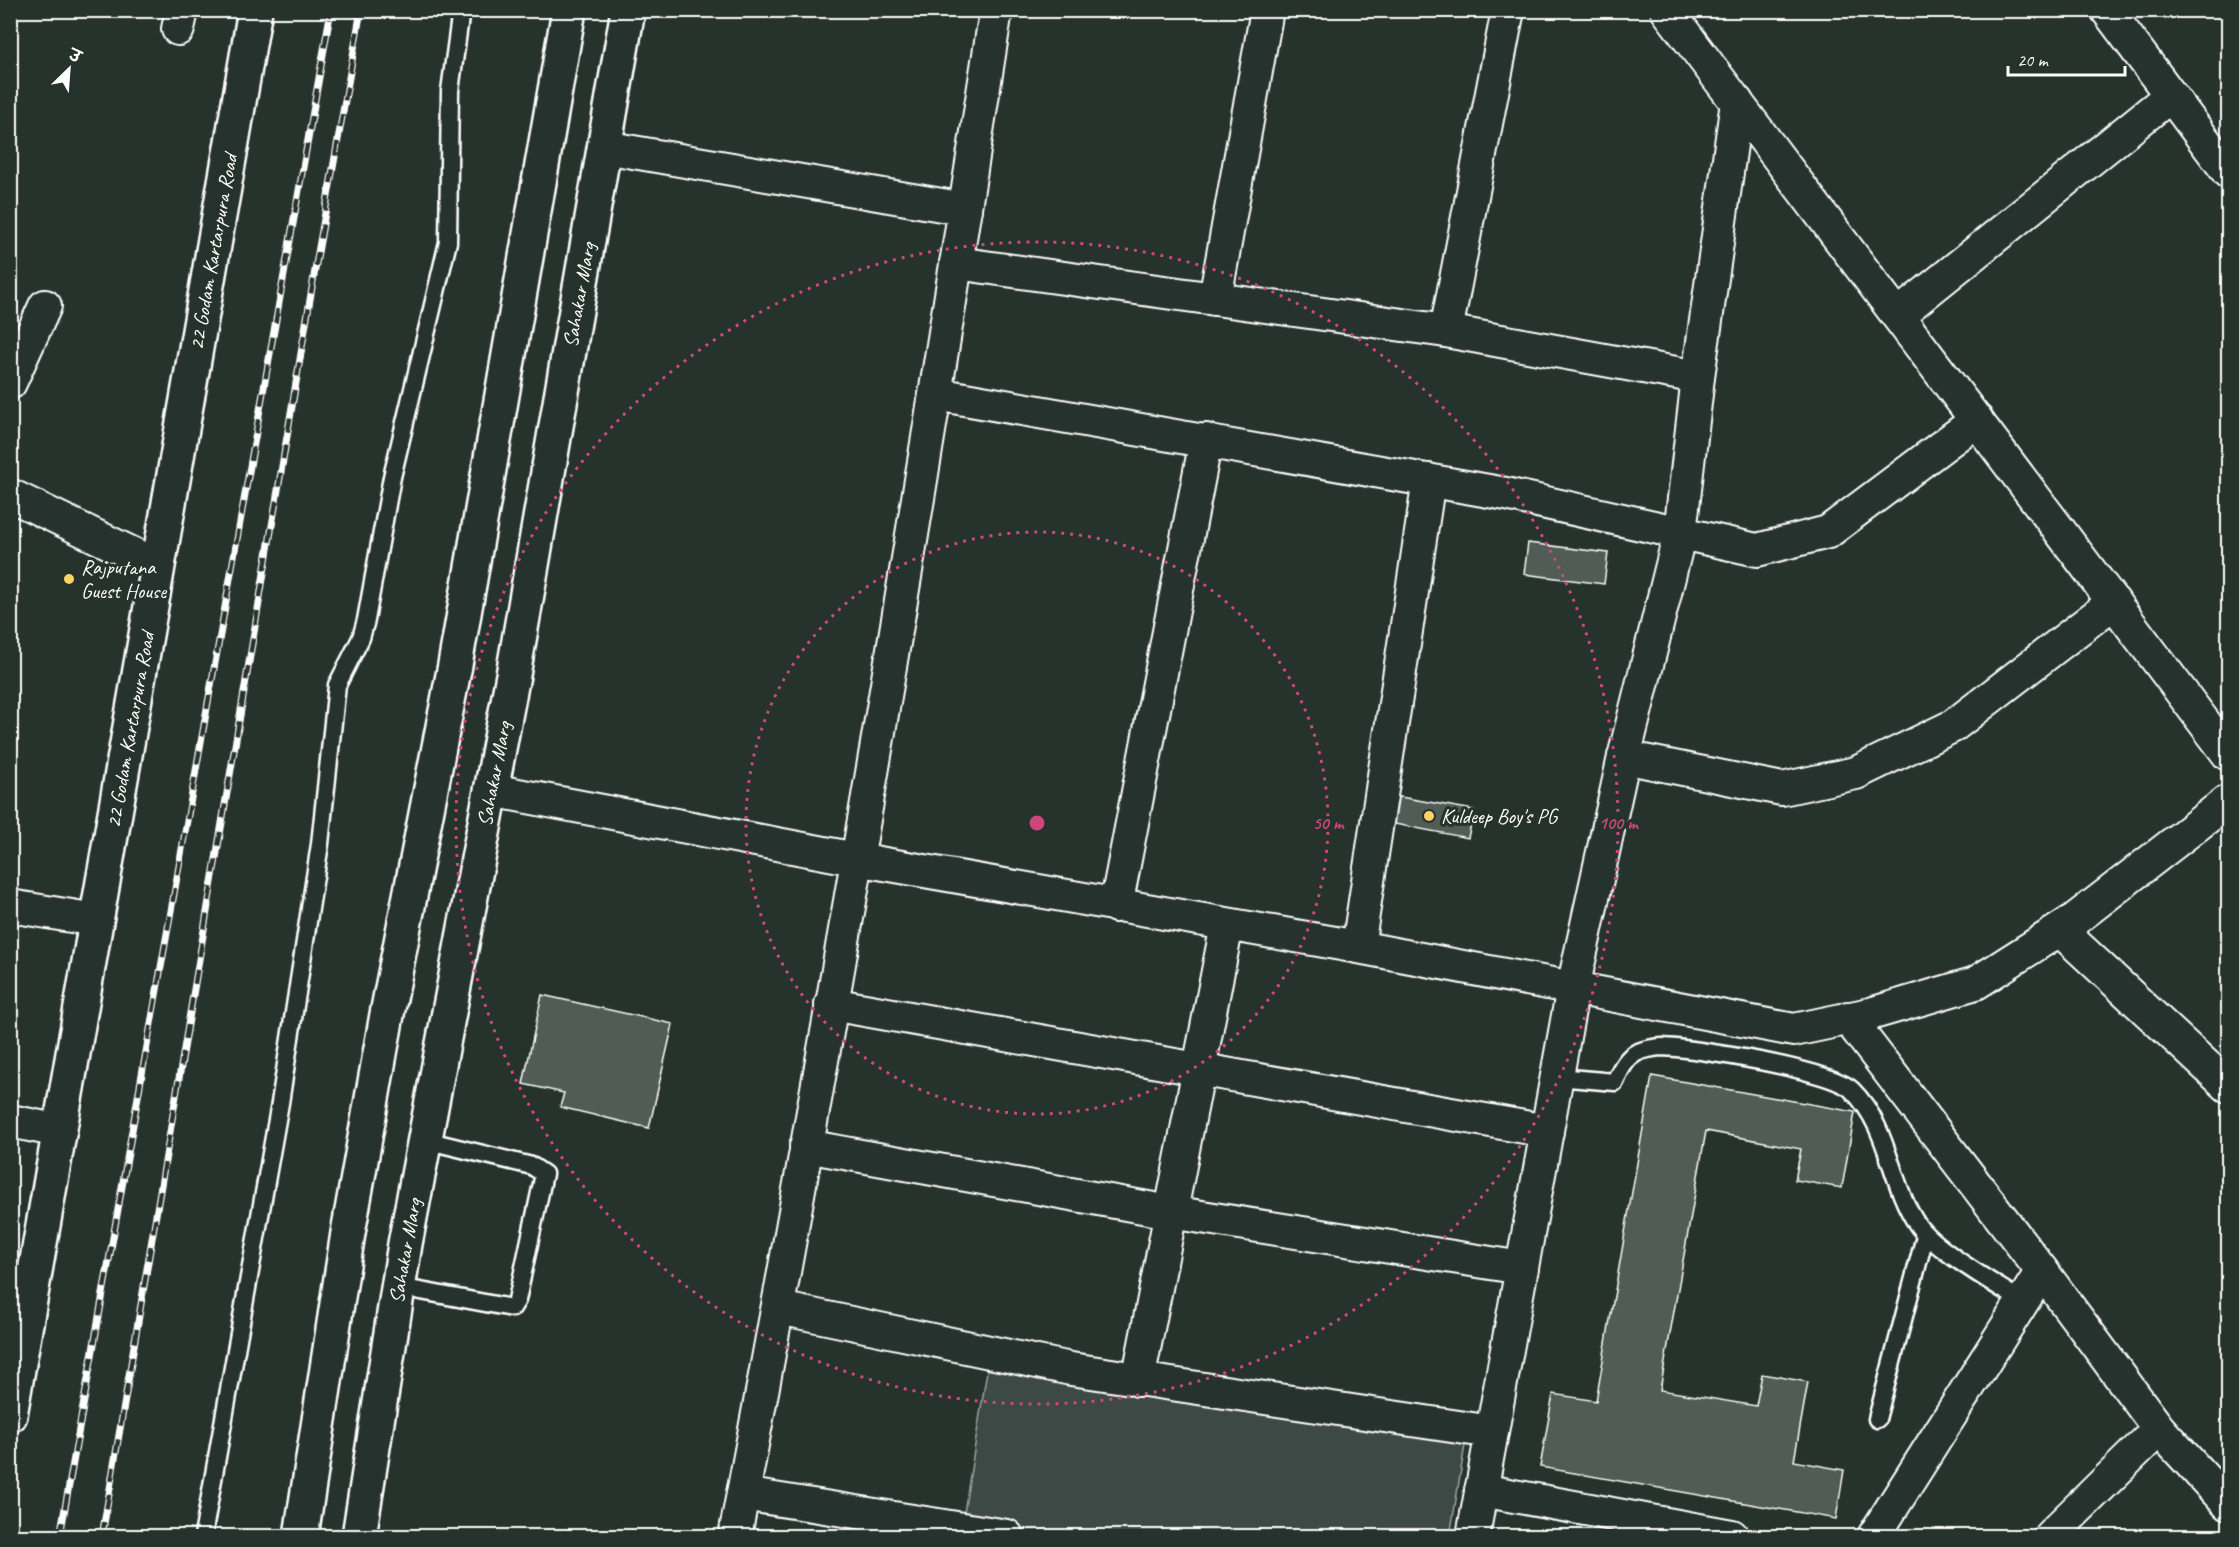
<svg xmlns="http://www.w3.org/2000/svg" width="2239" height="1547" font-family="Caveat,'Playpen Sans Deva',sans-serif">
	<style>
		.green { fill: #3e4944; stroke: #9ea4a2; stroke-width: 1.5 }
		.building { fill: #515c57; stroke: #fff; stroke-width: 1.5 }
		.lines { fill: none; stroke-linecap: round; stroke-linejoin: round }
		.lane-casing { stroke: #fff; stroke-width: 21 }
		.street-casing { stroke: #fff; stroke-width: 36 }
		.secondary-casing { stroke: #fff; stroke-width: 38 }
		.lane { stroke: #26332d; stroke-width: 16 }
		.street { stroke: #26332d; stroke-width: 32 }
		.secondary { stroke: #26332d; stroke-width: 33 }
		.rail-casing { stroke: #fff; stroke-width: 7 }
		.rail { stroke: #26332d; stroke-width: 4.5; stroke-dasharray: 14; stroke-linecap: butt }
		.ring { fill: none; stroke: #ce467c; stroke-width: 3; stroke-dasharray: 3 6 }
		.poi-dot { fill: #ffd166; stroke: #26332d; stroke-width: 2 }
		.labels { text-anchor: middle; stroke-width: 6; stroke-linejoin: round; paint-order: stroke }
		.street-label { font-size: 21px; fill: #fff; stroke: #26332d }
		.poi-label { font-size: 21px; fill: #fff; stroke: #26332d; text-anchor: start }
		.centre { fill: #ce467c; stroke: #26332d; stroke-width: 3 }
		.ring-label { font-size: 18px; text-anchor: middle; font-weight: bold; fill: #ce467c; stroke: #26332d; stroke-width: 6; stroke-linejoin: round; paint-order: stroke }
	</style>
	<rect width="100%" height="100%" fill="#26332d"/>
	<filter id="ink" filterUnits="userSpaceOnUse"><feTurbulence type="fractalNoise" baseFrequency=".0167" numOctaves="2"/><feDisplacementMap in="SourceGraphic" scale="12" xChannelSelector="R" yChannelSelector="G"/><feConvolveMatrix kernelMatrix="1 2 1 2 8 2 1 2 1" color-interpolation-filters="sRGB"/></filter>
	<g filter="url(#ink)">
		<g class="green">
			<polygon points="2214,11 2228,11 2228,30"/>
			<polygon points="988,1365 1465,1445 1450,1536 993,1536 961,1531"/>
		</g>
		<g class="building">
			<polygon points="1528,543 1608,553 1604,584 1524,574"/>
			<polygon points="1389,795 1474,810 1468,838 1384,822"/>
			<polygon points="542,995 673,1024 649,1128 560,1107 564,1093 523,1084"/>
			<polygon points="1652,1076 1855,1112 1842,1188 1795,1180 1801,1149 1706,1131 1660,1390 1756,1406 1762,1374 1808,1382 1794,1461 1844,1470 1836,1519 1540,1467 1553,1394 1596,1401"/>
		</g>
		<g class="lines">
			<g class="lane-casing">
				<g id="lane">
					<path d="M1557 1077 1615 1082C1619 1072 1626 1058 1636 1053 1642 1050 1655 1047 1662 1047 1695 1048 1832 1070 1852 1090 1890 1128 1889 1182 1917 1224 1932 1248 1997 1285 2023 1302"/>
					<polyline points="399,1287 512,1308 517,1300 544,1174 532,1166 425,1140"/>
					<polyline points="1877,1419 1925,1236"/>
					<polyline points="203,1536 280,1103 320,844 337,685 361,638 366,620 392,477 448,242 450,91 461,10"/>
				</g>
			</g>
			<g class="street-casing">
				<g id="street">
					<polyline points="1267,10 1215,299 1446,331 1508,10"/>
					<polyline points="1667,10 2228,754"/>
					<polyline points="2107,10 2228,172"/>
					<polyline points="178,29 182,10"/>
					<polyline points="604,147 965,209"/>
					<polyline points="956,263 1215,299"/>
					<polyline points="1898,315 2170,96"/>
					<polyline points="1446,331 1698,377 1737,102"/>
					<polyline points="10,383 45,306"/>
					<polyline points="936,394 1506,494 1757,550 1828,532 1977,420"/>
					<polyline points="10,495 158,566"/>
					<polyline points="1624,757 1680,533 1698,377"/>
					<polyline points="491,790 856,859 1358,947 1794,1030 1870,1014 1976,983 2073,921 2228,801"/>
					<polyline points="10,906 96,920"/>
					<polyline points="1116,906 1206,440"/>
					<polyline points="2060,930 2228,1086"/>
					<polyline points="1358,947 1429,480"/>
					<polyline points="831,1004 1547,1131"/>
					<polyline points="1848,1018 2042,1271 2159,1429 2228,1504"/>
					<polyline points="10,1121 60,1131"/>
					<polyline points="806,1146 1170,1212 1522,1268"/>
					<polyline points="779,1308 1071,1369 1492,1432"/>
					<polyline points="1138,1380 1227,925"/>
					<polyline points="1481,1490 1732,1536"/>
					<polyline points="743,1494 1007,1536"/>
					<path d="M735 1536C831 1029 917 520 996 10"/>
					<polyline points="1473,1536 1573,988 1624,757 1782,789 1856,773 1953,726 2114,602"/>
					<polyline points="1874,1536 2042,1271"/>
					<polyline points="2050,1536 2159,1429"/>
				</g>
			</g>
			<g class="secondary-casing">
				<g id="secondary">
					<polyline points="10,1415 255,10"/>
					<polyline points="301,1536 348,1233 388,1009 455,665 569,10"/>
					<polyline points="359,1536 405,1244 513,675 628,10"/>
				</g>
			</g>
			<use href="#lane" class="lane"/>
			<use href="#street" class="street"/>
			<use href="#secondary" class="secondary"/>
			<g class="rail-casing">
				<g id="rail">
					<polyline points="60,1536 331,10"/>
					<polyline points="102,1536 316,264 361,10"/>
				</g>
			</g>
			<use href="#rail" class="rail"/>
		</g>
	</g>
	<g class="ring">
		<circle cx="1037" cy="823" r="291"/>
		<circle cx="1037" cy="823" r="581"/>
	</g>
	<g class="poi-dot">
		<circle cx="69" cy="579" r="6"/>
		<circle cx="1429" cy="816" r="6"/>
	</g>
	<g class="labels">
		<g class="street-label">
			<text transform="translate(213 252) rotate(-80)" y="7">22 Godam Kartarpura Road</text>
			<text transform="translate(579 295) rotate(-80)" y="7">Sahakar Marg</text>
			<text transform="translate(130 730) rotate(-80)" y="7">22 Godam Kartarpura Road</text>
			<text transform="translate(494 774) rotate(-79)" y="7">Sahakar Marg</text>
			<text transform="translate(405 1251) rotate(-80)" y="7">Sahakar Marg</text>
		</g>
		<g class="poi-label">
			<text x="81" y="574">Rajputana<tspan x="81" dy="24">Guest House</tspan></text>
			<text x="1441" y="823">Kuldeep Boy's PG</text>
		</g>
	</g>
	<circle cx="1037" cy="823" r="9" class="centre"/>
	<g class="ring-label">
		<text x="1328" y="829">50 m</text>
		<text x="1618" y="829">100 m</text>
	</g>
	<rect width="2239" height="1547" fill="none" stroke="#26332d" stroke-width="36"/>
	<rect x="18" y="18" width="2203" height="1511" fill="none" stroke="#fff" stroke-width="2" filter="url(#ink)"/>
	<g transform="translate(69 69) rotate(25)" stroke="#26332d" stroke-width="4.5" paint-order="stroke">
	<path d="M0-4.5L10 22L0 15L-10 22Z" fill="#ffffff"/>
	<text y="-9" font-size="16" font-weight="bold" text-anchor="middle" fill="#ffffff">उ</text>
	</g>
	<path d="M2008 66v9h117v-9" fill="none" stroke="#ffffff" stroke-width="3"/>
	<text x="2017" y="66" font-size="18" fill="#ffffff" stroke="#26332d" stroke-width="4.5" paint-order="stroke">20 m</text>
</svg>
